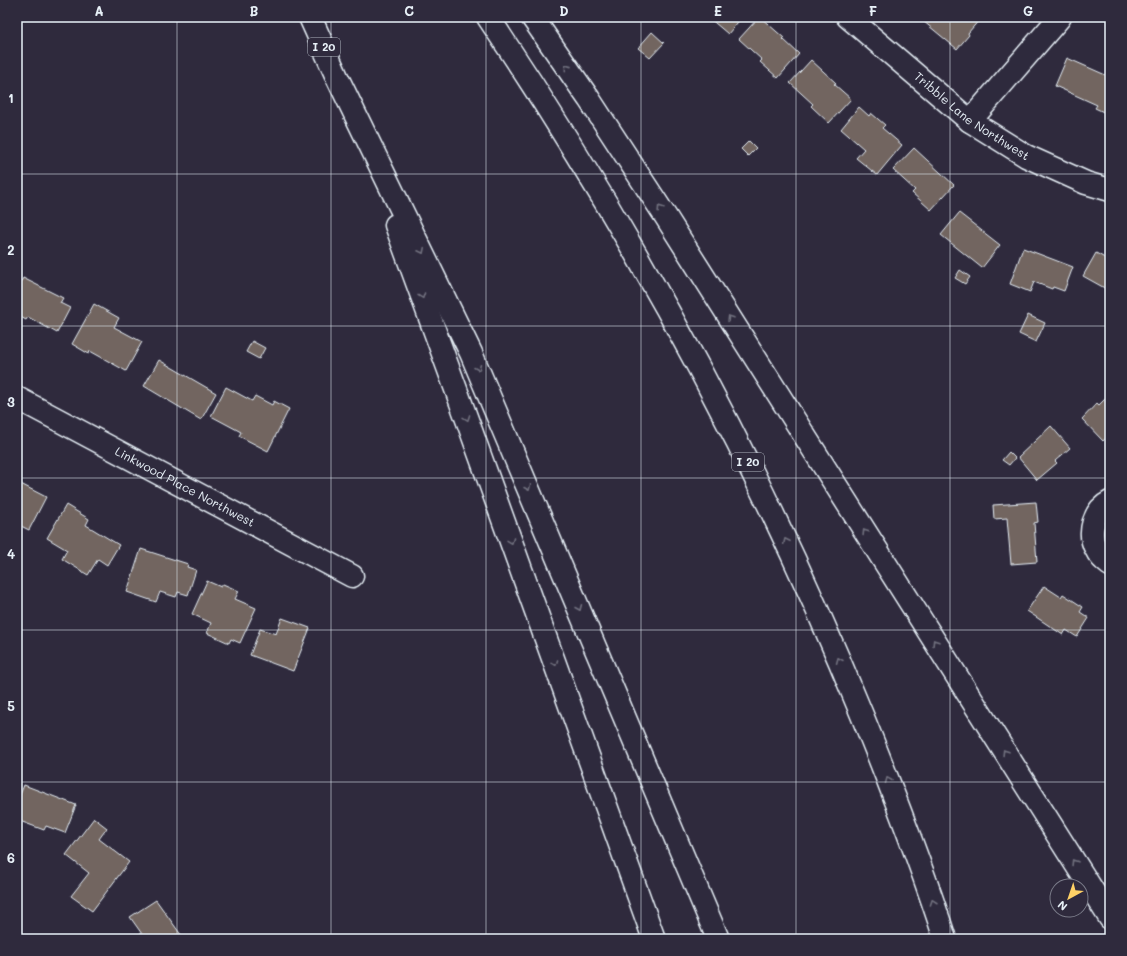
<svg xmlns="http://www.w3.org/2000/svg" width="1127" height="956" font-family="Mali,sans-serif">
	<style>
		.building { fill: #726560; stroke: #e8f1f8 }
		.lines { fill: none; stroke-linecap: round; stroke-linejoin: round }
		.minor-casing { stroke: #e8f1f8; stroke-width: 25 }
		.highway-casing { stroke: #e8f1f8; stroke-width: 25 }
		.minor { stroke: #2f2a3d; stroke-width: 22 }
		.highway { stroke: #2f2a3d; stroke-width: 22 }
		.oneway { stroke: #70707e }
		.grid { fill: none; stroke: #e8f1f8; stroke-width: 1; stroke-opacity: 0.55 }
		.labels { text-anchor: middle; stroke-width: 3; stroke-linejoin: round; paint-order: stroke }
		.shield { fill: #2f2a3d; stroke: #b0b5c0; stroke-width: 1 }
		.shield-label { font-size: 11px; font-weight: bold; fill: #e8f1f8 }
		.street-label { font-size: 12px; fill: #e8f1f8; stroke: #2f2a3d }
		.neatline { fill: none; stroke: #e8f1f8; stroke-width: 1.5 }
		.grid-label { font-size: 13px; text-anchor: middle; font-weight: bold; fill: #e8f1f8 }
	</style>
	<rect width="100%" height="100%" fill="#2f2a3d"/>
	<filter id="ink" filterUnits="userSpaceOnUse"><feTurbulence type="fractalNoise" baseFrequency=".025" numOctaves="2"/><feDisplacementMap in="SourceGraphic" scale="8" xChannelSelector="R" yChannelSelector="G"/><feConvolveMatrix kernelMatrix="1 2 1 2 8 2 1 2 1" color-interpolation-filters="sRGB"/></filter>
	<g filter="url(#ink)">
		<g class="building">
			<polygon points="708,17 742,17 728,34"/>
			<polygon points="759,17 760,17 784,38 783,39 799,54 778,78 760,62 762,60 739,39"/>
			<polygon points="926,17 979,17 980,19 968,33 969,35 957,49 923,21"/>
			<polygon points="652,32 664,43 650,58 638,48"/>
			<polygon points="1067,58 1110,77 1110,115 1095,108 1097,105 1055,86"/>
			<polygon points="811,60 836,83 834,84 851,99 829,123 811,106 813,104 790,83"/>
			<polygon points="859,107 869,116 871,113 885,125 882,128 902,145 877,175 856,158 864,149 841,129"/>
			<polygon points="749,141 756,148 748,156 741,149"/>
			<polygon points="914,148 954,185 931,210 912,193 915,190 893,170"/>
			<polygon points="959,213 1000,245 982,268 941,235"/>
			<polygon points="1023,248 1073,267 1064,291 1053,287 1052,289 1034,282 1030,292 1010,284"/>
			<polygon points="1096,253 1110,261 1110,291 1083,276"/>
			<polygon points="960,270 970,277 965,284 955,278"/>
			<polygon points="23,278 63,298 60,303 70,308 57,333 28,317 26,320 17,315 17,289"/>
			<polygon points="94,304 119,318 114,327 142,342 126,371 90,351 89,354 72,344"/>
			<polygon points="1028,315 1045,323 1036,342 1019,334"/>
			<polygon points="252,341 265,348 259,359 246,352"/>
			<polygon points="159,360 216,393 201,420 144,386"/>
			<polygon points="226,387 252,401 255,396 272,405 274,401 289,409 268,451 239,436 241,432 211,416"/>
			<polygon points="1110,394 1110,434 1103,441 1082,419 1097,403 1099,405"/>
			<polygon points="1051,426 1070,448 1055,461 1057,463 1037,480 1018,457"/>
			<polygon points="1009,452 1015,458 1009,465 1002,460"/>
			<polygon points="17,482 46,497 29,530 17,524"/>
			<polygon points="1036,502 1038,522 1034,523 1037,562 1011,564 1007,518 994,519 993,505"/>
			<polygon points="66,505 89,519 86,525 119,545 107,565 98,559 88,575 62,559 67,550 47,538"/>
			<polygon points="141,549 188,564 187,567 196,570 188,595 178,592 176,597 160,592 156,602 127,592"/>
			<polygon points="207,581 221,587 223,584 239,591 235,599 256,608 240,643 231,639 229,643 207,633 211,623 192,614"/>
			<polygon points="1044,586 1061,597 1063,594 1083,607 1080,612 1089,618 1077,637 1066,630 1063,635 1027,611"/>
			<polygon points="282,618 310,628 293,671 250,655 260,629 276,634"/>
			<polygon points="24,785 76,805 65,833 46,826 44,830 17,820 17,802"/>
			<polygon points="94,818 107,828 99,839 129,862 92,911 71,896 89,873 66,855"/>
			<polygon points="156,900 184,939 135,939 142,934 130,917"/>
		</g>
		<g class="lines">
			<g class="minor-casing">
				<g id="minor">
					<path id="s1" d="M848 17 970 121 1026 156 1086 183 1110 190"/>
					<polyline points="970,121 1060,17"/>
					<path id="s2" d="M17 398 352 576"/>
					<path d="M1110 502C1094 510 1087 533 1096 549 1099 556 1104 560 1110 565"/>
				</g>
			</g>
			<g class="highway-casing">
				<g id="highway">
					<polyline points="310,17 337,77 471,353 718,939"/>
					<path d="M488 17C636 237 762 470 862 715 892 789 921 863 945 939"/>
					<polyline points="532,17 589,99 666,217 1110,918"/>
					<polyline points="396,225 469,425 654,939"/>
				</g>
			</g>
			<use href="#minor" class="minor"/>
			<use href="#highway" class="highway"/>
		</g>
		<defs><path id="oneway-chevron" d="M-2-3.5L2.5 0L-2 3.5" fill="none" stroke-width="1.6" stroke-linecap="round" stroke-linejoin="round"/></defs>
		<g class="oneway">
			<use href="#oneway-chevron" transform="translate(567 67) rotate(-125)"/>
			<use href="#oneway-chevron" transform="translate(660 208) rotate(-123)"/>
			<use href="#oneway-chevron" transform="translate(422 251) rotate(64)"/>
			<use href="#oneway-chevron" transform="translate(422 296) rotate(70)"/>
			<use href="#oneway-chevron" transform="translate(730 318) rotate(-122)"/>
			<use href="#oneway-chevron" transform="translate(478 368) rotate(67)"/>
			<use href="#oneway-chevron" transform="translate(467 418) rotate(70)"/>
			<use href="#oneway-chevron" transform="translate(528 488) rotate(67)"/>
			<use href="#oneway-chevron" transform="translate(865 532) rotate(-122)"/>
			<use href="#oneway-chevron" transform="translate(511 541) rotate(70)"/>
			<use href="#oneway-chevron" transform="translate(786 541) rotate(-115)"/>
			<use href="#oneway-chevron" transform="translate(579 608) rotate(67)"/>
			<use href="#oneway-chevron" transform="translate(935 642) rotate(-122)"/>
			<use href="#oneway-chevron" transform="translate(839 660) rotate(-113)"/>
			<use href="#oneway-chevron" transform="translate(555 663) rotate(70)"/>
			<use href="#oneway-chevron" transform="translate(1005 752) rotate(-122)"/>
			<use href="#oneway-chevron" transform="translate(888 780) rotate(-112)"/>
			<use href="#oneway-chevron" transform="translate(1074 862) rotate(-122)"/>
			<use href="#oneway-chevron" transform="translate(933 902) rotate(-109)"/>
		</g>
	</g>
	<path class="grid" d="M177 17V939M331 17V939M486 17V939M641 17V939M796 17V939M950 17V939M17 174H1110M17 326H1110M17 478H1110M17 630H1110M17 782H1110"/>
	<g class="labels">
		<g class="shield">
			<rect x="308" y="38" width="32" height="18" rx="3"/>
			<rect x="732" y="453" width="32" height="18" rx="3"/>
		</g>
		<g class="shield-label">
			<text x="324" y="51">I 20</text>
			<text x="748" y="466">I 20</text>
		</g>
		<g class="street-label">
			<text dy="4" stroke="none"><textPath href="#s1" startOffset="159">Tribble Lane Northwest</textPath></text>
			<text dy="4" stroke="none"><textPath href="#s2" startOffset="190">Linkwood Place Northwest</textPath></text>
		</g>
	</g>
	<rect width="1127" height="956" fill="none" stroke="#2f2a3d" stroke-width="44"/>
	<g transform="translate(1069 898) rotate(220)"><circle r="19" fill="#2f2a3d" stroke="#797a88"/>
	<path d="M0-3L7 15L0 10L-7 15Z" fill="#ffd166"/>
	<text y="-6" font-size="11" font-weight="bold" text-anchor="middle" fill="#e8f1f8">N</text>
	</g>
	<rect x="22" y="22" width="1083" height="912" class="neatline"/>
	<g class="grid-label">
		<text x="99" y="16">A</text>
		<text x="254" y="16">B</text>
		<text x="409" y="16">C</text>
		<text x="564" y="16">D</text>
		<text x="718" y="16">E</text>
		<text x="873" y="16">F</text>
		<text x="1028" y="16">G</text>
		<text x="11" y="103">1</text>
		<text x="11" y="255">2</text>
		<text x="11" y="407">3</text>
		<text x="11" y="559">4</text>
		<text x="11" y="711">5</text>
		<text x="11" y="863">6</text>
	</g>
</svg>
